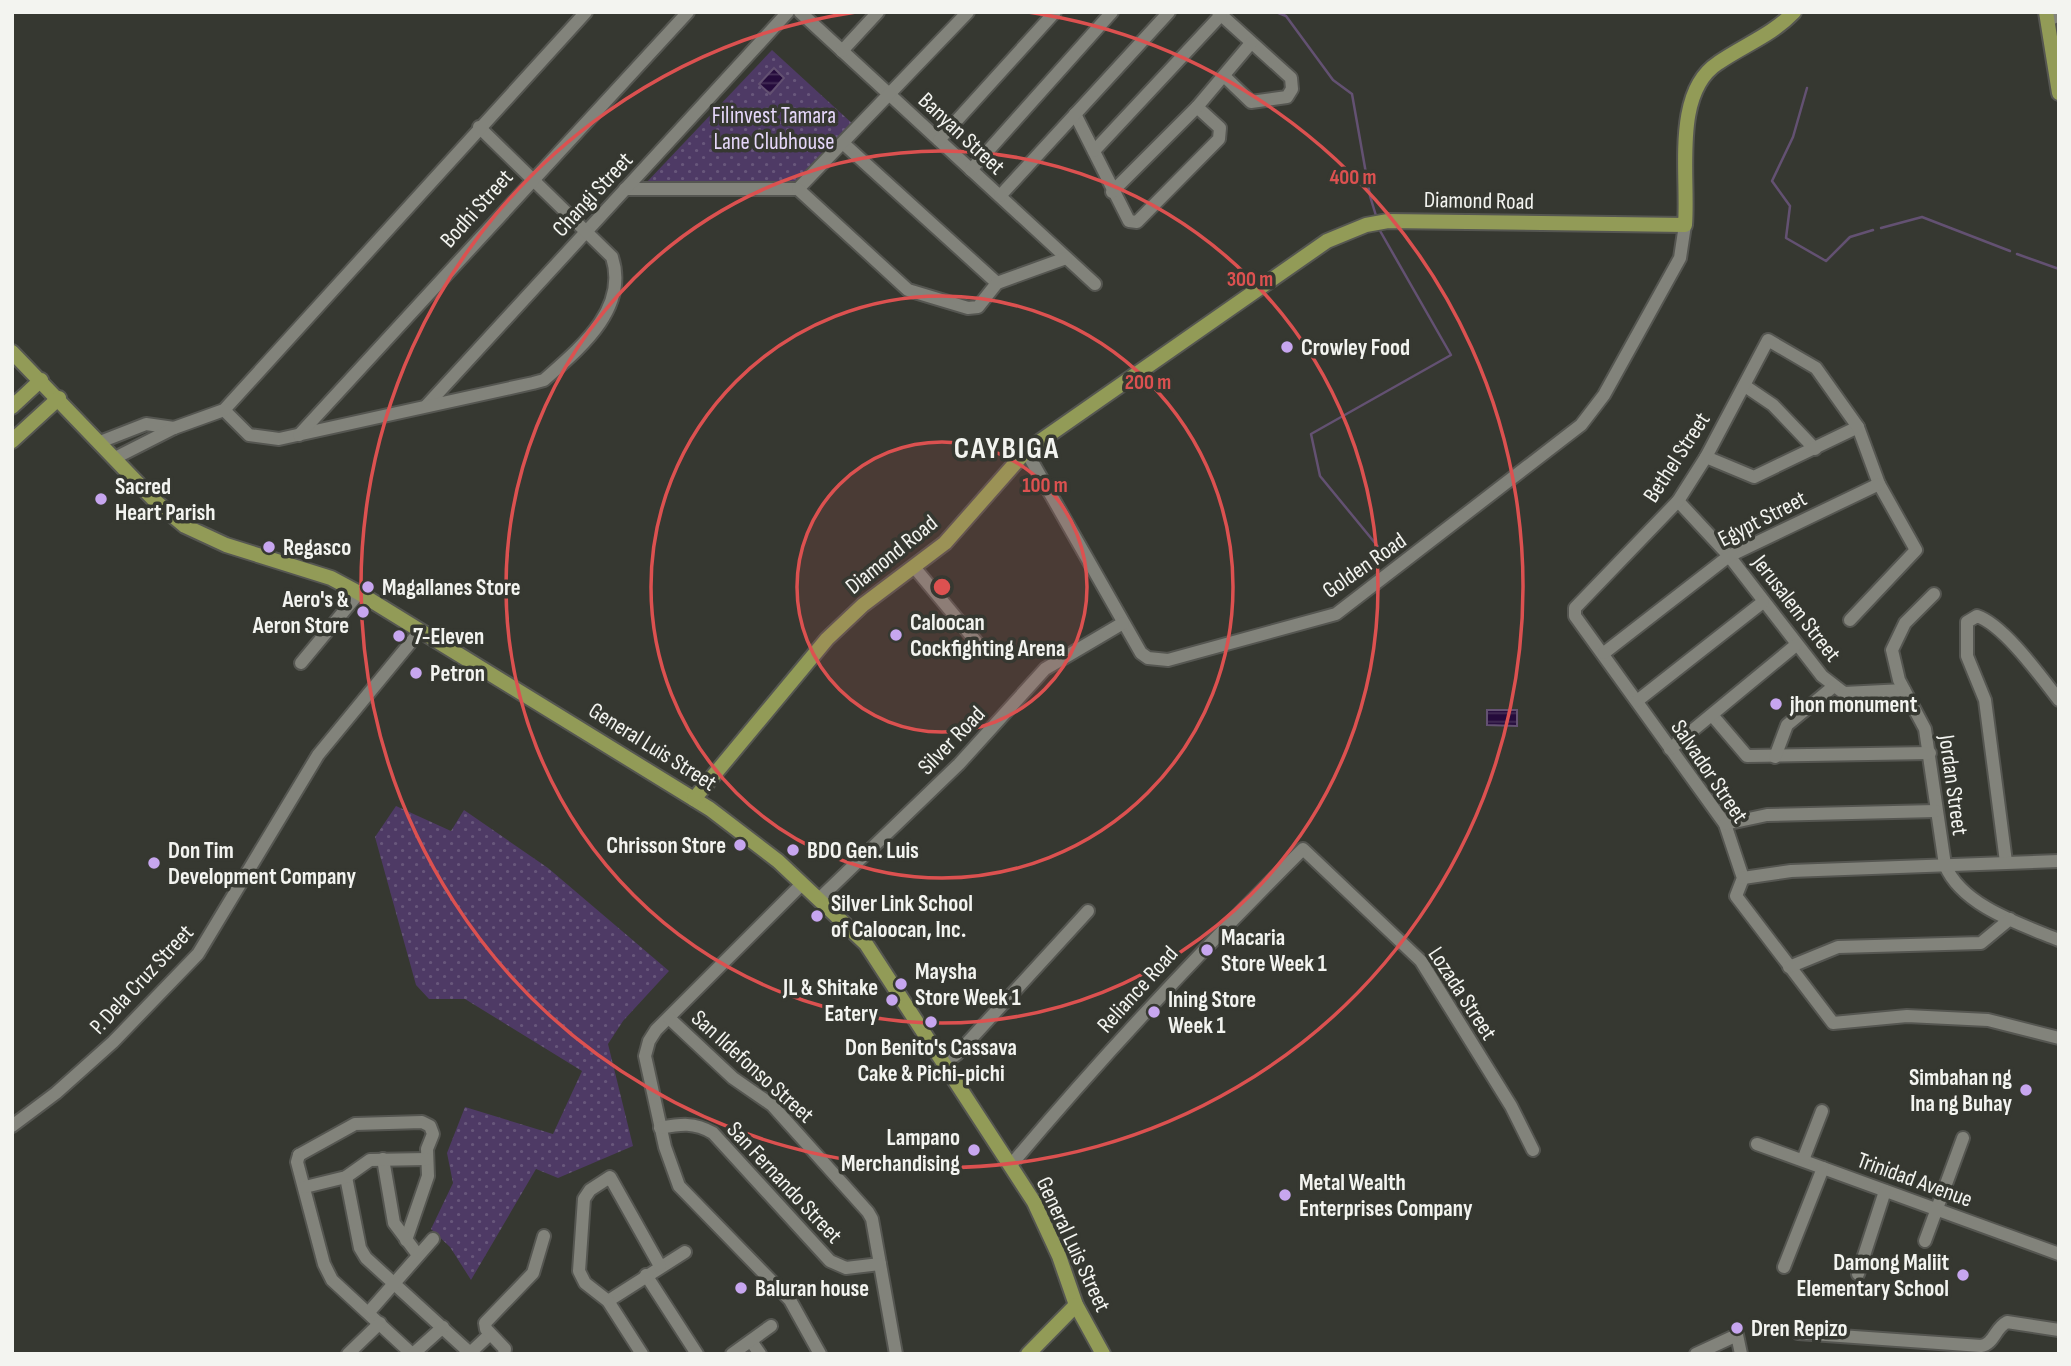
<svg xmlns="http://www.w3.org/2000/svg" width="2071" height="1366" font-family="'Sofia Sans Condensed',sans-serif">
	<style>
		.grass { fill: url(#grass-dots) }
		.water { fill: url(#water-rules); stroke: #635172; stroke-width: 2 }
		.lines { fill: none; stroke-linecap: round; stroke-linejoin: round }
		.stream { stroke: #635172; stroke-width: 2.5 }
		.minor-casing { stroke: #555651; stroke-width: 16 }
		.major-casing { stroke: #555651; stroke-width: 18 }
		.minor { stroke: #82837b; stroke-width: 12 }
		.major { stroke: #929b57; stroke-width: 14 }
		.ring { fill: none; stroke: #dc5150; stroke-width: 3.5 }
		.poi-dot { fill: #c7a6ef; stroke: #363831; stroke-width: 2.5 }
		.labels { text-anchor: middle; stroke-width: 7; stroke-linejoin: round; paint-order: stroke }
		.park-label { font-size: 23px; fill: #e6d8fa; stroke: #363831 }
		.street-label { font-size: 23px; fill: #f3f4f0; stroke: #363831 }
		.poi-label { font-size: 23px; font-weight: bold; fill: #f3f4f0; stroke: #363831; text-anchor: start }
		.district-label { font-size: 30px; font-weight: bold; letter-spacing: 2px; fill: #f3f4f0; stroke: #363831 }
		.centre { fill: #dc5150; stroke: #363831; stroke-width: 3.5 }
		.ring-label { font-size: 21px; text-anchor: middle; font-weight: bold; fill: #dc5150; stroke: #363831; stroke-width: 7; stroke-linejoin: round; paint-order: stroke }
	</style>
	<defs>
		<pattern id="grass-dots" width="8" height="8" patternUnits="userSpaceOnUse" patternTransform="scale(1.75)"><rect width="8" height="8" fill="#4e3a65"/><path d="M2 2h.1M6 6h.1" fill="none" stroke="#68577b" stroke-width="1.8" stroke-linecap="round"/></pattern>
		<pattern id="water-rules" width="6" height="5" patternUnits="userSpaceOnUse" patternTransform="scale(1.75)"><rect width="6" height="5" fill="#250b3c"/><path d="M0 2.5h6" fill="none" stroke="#452f58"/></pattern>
	</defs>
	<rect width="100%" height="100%" fill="#363831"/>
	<g class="grass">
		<polygon points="772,50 855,126 802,183 645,184"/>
		<polygon points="396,806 451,831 464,810 548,868 669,971 623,1021 608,1044 633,1146 558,1178 536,1169 471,1280 450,1247 431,1229 453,1183 447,1153 465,1107 553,1134 582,1071 465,999 429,999 416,985 375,837"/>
	</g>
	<g class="water">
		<polygon points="774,68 784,78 770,94 759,84"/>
		<polygon points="1487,710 1517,710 1517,726 1487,725"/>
	</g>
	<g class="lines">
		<g class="stream">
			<polyline points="1276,12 1286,16 1333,80 1352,94 1370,196 1377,219"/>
			<polyline points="1807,88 1793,137 1772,181 1790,206 1786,238 1826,261 1850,237 1873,230"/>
			<polyline points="1881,228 1922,217 2010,251"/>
			<polyline points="1379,229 1451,355 1311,434 1320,476 1389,560"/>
			<polyline points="2017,254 2059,269"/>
		</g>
		<g class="minor-casing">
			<g id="minor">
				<polyline points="800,12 1095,284"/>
				<polyline points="1218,12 1291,78 1292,89 1287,97 1251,102 1224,76"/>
				<polyline points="2049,20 2059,15"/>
				<polyline points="842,51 878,12"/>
				<polyline points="1075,114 1129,221 1137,222 1219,139 1220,128 1197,107"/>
				<polyline points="939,140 1055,12"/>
				<polyline points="844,144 997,283"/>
				<polyline points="1094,151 1221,15"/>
				<polyline points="971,170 1112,12"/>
				<polyline points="625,189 798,189 968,12"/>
				<polyline points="798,189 908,290 968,308 978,307 997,283 1066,258"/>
				<polyline points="1112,192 1197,107 1251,43"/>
				<polyline points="1000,196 1169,12"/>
				<polyline points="1745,386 1773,405 1815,449"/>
				<polyline points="427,405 788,12"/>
				<path d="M224 410 249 435 279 439 533 383 544 380C579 349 629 309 612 257L479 127"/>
				<polyline points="299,435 688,12"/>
				<polyline points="100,442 146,424 174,428"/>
				<polyline points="1026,451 1141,653 1148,658 1168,660 1336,614 1581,425 1604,395 1680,258 1685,225"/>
				<polyline points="1706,457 1754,477 1858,427"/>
				<polyline points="115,458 174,428 224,410 586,12"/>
				<polyline points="1678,501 1729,556 1822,676 1844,693 1904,690"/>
				<polyline points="914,567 979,645"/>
				<path d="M1934 594 1905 623 1892 650 1899 680 1925 729 1945 865C1962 906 2020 924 2059 940"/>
				<polyline points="1850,620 1916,550 1879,484 1858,427 1816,368 1768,340 1706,457 1678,501 1575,608 1575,616 1725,824 1743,878 1736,896 1833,1023 1907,1016 1988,1020 2059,1038"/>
				<polyline points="1604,653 1729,556 1879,484"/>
				<polyline points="301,663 359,593"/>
				<polyline points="1637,701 1763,602"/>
				<polyline points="1712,715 1747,756 1930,753"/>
				<polyline points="1670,749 1796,645"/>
				<polyline points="1775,757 1787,725 1834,686"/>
				<polyline points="1725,824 1767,815 1936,811"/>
				<path d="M2006 862 1985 700 1967 656V622L1977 616C2004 625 2041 677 2059 700"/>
				<polyline points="1743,878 1791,871 2059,861"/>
				<polyline points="802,884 656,1030 649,1041 645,1056 665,1147 679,1186 790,1300 820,1354"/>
				<polyline points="819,899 959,764 1045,669 1123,623"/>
				<polyline points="1789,967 1838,947 1981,943 2010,919"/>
				<polyline points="669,1018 733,1078 772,1105 868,1212 872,1219 896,1354"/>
				<polyline points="945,1062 957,1054 1088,911"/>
				<polyline points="12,1126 56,1093 113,1042 198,954 318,755 420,631"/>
				<path d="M660 1128C681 1124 694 1122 713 1133L830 1261 846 1268 880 1264"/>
				<polyline points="1757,1144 2059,1254"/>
				<polyline points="299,1155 355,1124 422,1122 430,1126 433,1134 427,1149 428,1176 406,1240"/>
				<polyline points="299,1155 297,1162 324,1264 332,1280 412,1354"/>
				<polyline points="383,1159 394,1223 418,1255"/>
				<polyline points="1803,1160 1822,1111"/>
				<path d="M1011 1165C1103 1055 1201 951 1303 849L1421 961 1511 1106 1533 1150"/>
				<polyline points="346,1177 360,1248 366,1258 470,1353"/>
				<polyline points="305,1187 346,1177 370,1160 427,1159"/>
				<polyline points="1925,1241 1963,1138"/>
				<polyline points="1784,1267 1823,1168"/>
				<polyline points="1858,1274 1885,1191"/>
				<polyline points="646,1275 697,1354"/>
				<polyline points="608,1301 685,1252"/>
				<polyline points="369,1312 433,1239"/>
				<path d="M1798 1333 1981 1346C1994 1344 1995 1328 2007 1322L2059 1330"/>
				<polyline points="751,1341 760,1354"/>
				<polyline points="348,1354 380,1323"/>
				<polyline points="413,1354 443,1327"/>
				<polyline points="469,1354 487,1337"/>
				<polyline points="504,1354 505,1349 486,1329 485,1323 533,1273 544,1236"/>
				<polyline points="642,1354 608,1301 585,1283 579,1271 584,1199 590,1190 610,1177 660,1266"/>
				<polyline points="732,1354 771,1326"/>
				<polyline points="1696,1354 1737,1335 1741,1354"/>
			</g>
		</g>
		<g class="major-casing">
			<g id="major">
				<polyline points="2046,12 2059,93"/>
				<polyline points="12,352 155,501 185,526 226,545 331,578 359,593 710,809 778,861 866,944 1034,1202 1059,1256 1076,1305 1103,1354"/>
				<polyline points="12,407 41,380"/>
				<polyline points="12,441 59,398"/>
				<path d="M694 799 827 639 863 605 945 543 1026 451 1327 241 1366 225 1388 221 1685 225C1689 176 1672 93 1718 63 1744 45 1772 35 1794 12"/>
				<polyline points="1028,1354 1076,1305"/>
			</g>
		</g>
		<use href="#minor" class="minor"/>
		<use href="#major" class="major"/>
	</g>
	<circle cx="942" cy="587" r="145" fill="#dc5150" fill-opacity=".12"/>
	<g class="ring">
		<circle cx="942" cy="587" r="145"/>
		<circle cx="942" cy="587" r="291"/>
		<circle cx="942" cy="587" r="436"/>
		<path d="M1028 12A581 581 0 1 1 856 12"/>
	</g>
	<g class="poi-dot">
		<circle cx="1287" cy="347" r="7"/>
		<circle cx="101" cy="499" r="7"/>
		<circle cx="269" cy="547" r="7"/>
		<circle cx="368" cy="587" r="7"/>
		<circle cx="363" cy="612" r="7"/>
		<circle cx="896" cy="635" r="7"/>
		<circle cx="399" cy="636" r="7"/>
		<circle cx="416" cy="673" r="7"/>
		<circle cx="1776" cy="704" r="7"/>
		<circle cx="740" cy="845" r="7"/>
		<circle cx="793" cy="850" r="7"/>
		<circle cx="154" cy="863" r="7"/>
		<circle cx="817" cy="916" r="7"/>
		<circle cx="1207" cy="950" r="7"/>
		<circle cx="901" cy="984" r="7"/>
		<circle cx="892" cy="1000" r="7"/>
		<circle cx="1154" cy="1012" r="7"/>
		<circle cx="931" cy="1022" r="7"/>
		<circle cx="2026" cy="1090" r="7"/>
		<circle cx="974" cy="1150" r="7"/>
		<circle cx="1285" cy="1195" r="7"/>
		<circle cx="1963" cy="1275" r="7"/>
		<circle cx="741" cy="1288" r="7"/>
		<circle cx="1737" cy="1328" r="7"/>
	</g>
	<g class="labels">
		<g class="park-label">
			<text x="774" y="123">Filinvest Tamara<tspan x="774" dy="26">Lane Clubhouse</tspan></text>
		</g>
		<g class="street-label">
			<text transform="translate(962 133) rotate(43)" y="8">Banyan Street</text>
			<text transform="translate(592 194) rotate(-47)" y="8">Changi Street</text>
			<text transform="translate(1479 200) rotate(1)" y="8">Diamond Road</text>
			<text transform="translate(476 208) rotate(-48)" y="8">Bodhi Street</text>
			<text transform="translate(1676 457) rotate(-57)" y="8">Bethel Street</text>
			<text transform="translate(1762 518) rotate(-27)" y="8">Egypt Street</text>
			<text transform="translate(891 554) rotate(-39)" y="8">Diamond Road</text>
			<text transform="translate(1364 565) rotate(-35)" y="8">Golden Road</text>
			<text transform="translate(1797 608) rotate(52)" y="8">Jerusalem Street</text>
			<text transform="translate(951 740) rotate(-46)" y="8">Silver Road</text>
			<text transform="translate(653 746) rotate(32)" y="8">General Luis Street</text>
			<text transform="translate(1710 771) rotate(56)" y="8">Salvador Street</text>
			<text transform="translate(1954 785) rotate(82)" y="8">Jordan Street</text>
			<text transform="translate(141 979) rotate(-47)" y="8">P. Dela Cruz Street</text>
			<text transform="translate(1137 989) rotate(-48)" y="8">Reliance Road</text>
			<text transform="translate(1463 993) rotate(57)" y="8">Lozada Street</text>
			<text transform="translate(753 1066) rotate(42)" y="8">San Ildefonso Street</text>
			<text transform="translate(1915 1179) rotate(20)" y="8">Trinidad Avenue</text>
			<text transform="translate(785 1182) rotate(47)" y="8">San Fernando Street</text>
			<text transform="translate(1074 1244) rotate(65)" y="8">General Luis Street</text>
		</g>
		<g class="poi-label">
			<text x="1301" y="355">Crowley Food</text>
			<text x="115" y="494">Sacred<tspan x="115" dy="26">Heart Parish</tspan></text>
			<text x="283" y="555">Regasco</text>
			<text x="382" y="595">Magallanes Store</text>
			<text x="349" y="607" text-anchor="end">Aero's &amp;<tspan x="349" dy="26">Aeron Store</tspan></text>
			<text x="910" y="630">Caloocan<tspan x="910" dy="26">Cockfighting Arena</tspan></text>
			<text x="413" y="644">7-Eleven</text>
			<text x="430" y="681">Petron</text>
			<text x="1790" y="712">jhon monument</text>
			<text x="726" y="853" text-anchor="end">Chrisson Store</text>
			<text x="168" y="858">Don Tim<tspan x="168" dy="26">Development Company</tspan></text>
			<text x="807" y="858">BDO Gen. Luis</text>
			<text x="831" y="911">Silver Link School<tspan x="831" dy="26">of Caloocan, Inc.</tspan></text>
			<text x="1221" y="945">Macaria<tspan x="1221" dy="26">Store Week 1</tspan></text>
			<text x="915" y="979">Maysha<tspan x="915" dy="26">Store Week 1</tspan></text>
			<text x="878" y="995" text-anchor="end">JL &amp; Shitake<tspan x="878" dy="26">Eatery</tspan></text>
			<text x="1168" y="1007">Ining Store<tspan x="1168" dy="26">Week 1</tspan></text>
			<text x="931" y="1055" text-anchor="middle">Don Benito's Cassava<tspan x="931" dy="26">Cake &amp; Pichi-pichi</tspan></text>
			<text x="2012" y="1085" text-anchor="end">Simbahan ng<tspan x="2012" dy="26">Ina ng Buhay</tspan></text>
			<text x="960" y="1145" text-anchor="end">Lampano<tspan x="960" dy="26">Merchandising</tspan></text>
			<text x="1299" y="1190">Metal Wealth<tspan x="1299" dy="26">Enterprises Company</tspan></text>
			<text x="1949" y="1270" text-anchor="end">Damong Maliit<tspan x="1949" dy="26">Elementary School</tspan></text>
			<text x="755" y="1296">Baluran house</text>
			<text x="1751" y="1336">Dren Repizo</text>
		</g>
		<g class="district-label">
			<text x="1007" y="458">CAYBIGA</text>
		</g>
	</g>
	<circle cx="942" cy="587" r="10" class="centre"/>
	<g class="ring-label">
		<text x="1353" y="184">400 m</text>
		<text x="1250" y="286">300 m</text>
		<text x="1148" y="389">200 m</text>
		<text x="1045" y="492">100 m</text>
	</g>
	<rect width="2071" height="1366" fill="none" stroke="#f3f4f0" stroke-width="28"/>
</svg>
